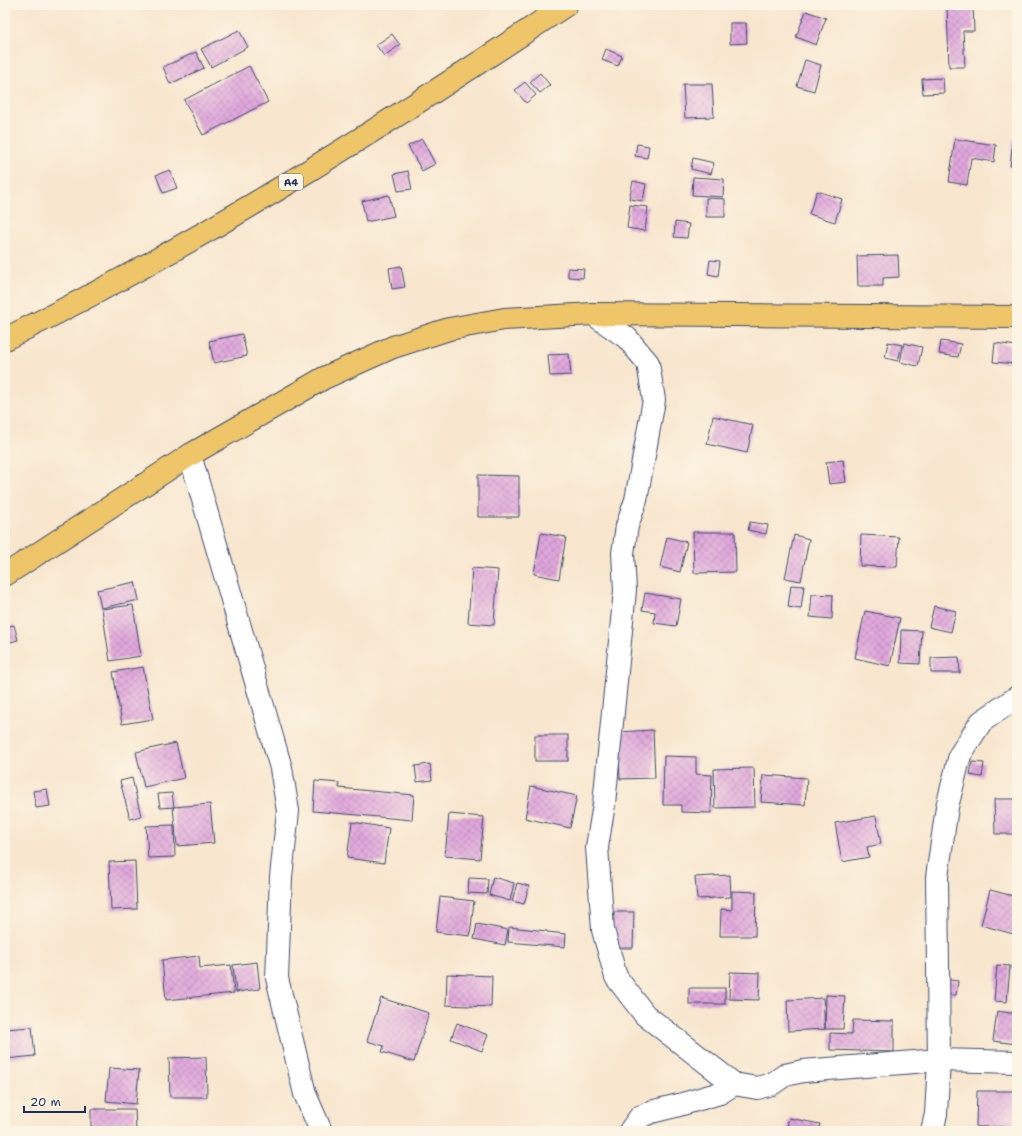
<svg xmlns="http://www.w3.org/2000/svg" width="1022" height="1136" font-family="'Shantell Sans',sans-serif">
	<style>
		.building { fill: url(#building-cross-hatch) }
		.lines { fill: none; stroke-linecap: round; stroke-linejoin: round }
		.minor-casing { stroke: #3c4a6f; stroke-width: 24 }
		.major-casing { stroke: #3c4a6f; stroke-width: 24 }
		.highway-casing { stroke: #3c4a6f; stroke-width: 24 }
		.minor { stroke: #fff; stroke-width: 22 }
		.major { stroke: #eec569; stroke-width: 22 }
		.highway { stroke: #eec569; stroke-width: 22 }
		.labels { text-anchor: middle; stroke-width: 3; stroke-linejoin: round; paint-order: stroke }
		.shield { fill: #fcf5e5; stroke: #5e6a86; stroke-width: 1 }
		.shield-label { font-size: 10px; font-weight: bold; fill: #1b2f5e }
	</style>
	<defs>
		<pattern id="building-cross-hatch" width="8" height="8" patternUnits="userSpaceOnUse"><rect width="8" height="8" fill="#e1a7dd"/><path d="M0 0l8 8M0 8l8-8" fill="none" stroke="#b688b6"/></pattern>
	</defs>
	<rect width="100%" height="100%" fill="#fcf5e5"/>
	<filter id="ink" filterUnits="userSpaceOnUse"><feTurbulence type="fractalNoise" baseFrequency=".025" numOctaves="2"/><feDisplacementMap in="SourceGraphic" scale="8" xChannelSelector="R" yChannelSelector="G"/><feConvolveMatrix kernelMatrix="1 2 1 2 8 2 1 2 1" color-interpolation-filters="sRGB"/></filter>
	<filter id="wash" filterUnits="userSpaceOnUse"><feTurbulence type="fractalNoise" baseFrequency=".012" numOctaves="4" result="noise"/><feDisplacementMap in="SourceGraphic" scale="16" xChannelSelector="R" yChannelSelector="G"/><feGaussianBlur stdDeviation="0.9" result="paint"/><feColorMatrix in="noise" values="0 0 0 0 0 0 0 0 0 0 0 0 0 0 0 0 0 1.4 0 .05"/><feComposite in="paint" operator="in"/></filter>
	<g filter="url(#wash)">
		<rect width="100%" height="100%" fill="#f8e6ce"/>
		<g id="blocks">
			<g class="building">
				<polygon points="973,5 974,31 963,31 965,67 949,67 947,6"/>
				<polygon points="806,11 826,18 816,45 796,37"/>
				<polygon points="730,23 746,23 747,43 730,44"/>
				<polygon points="239,30 248,47 211,67 201,49"/>
				<polygon points="392,34 400,45 384,56 376,45"/>
				<polygon points="606,49 622,56 618,66 602,60"/>
				<polygon points="196,52 204,68 170,84 163,67"/>
				<polygon points="805,60 821,65 814,91 797,86"/>
				<polygon points="249,66 268,102 203,135 184,100"/>
				<polygon points="540,73 550,85 540,93 530,82"/>
				<polygon points="943,78 944,93 923,94 922,79"/>
				<polygon points="525,82 536,95 526,103 515,90"/>
				<polygon points="683,84 712,84 714,117 685,118"/>
				<polygon points="422,139 435,164 422,171 408,146"/>
				<polygon points="955,139 996,145 994,162 971,158 967,185 949,182"/>
				<polygon points="1013,139 1017,140 1017,167 1010,166"/>
				<polygon points="637,144 649,146 647,158 635,156"/>
				<polygon points="693,158 714,163 711,174 691,169"/>
				<polygon points="170,170 177,188 163,193 156,175"/>
				<polygon points="408,171 412,189 398,191 394,174"/>
				<polygon points="693,177 724,179 723,197 692,195"/>
				<polygon points="633,181 646,184 643,201 629,199"/>
				<polygon points="817,191 842,199 835,222 809,214"/>
				<polygon points="389,195 394,216 366,222 362,201"/>
				<polygon points="706,198 725,199 725,217 706,217"/>
				<polygon points="630,205 648,207 645,231 627,228"/>
				<polygon points="675,222 689,224 687,238 674,237"/>
				<polygon points="898,255 899,277 883,278 883,286 858,286 857,256"/>
				<polygon points="710,260 720,261 718,276 708,274"/>
				<polygon points="401,266 405,287 392,289 389,268"/>
				<polygon points="568,268 584,269 583,278 568,277"/>
				<polygon points="242,334 247,356 214,363 209,341"/>
				<polygon points="941,341 961,344 958,357 939,354"/>
				<polygon points="888,342 902,345 898,361 885,358"/>
				<polygon points="904,343 922,347 918,366 900,362"/>
				<polygon points="995,343 1017,346 1017,364 993,362"/>
				<polygon points="569,354 571,375 550,376 548,355"/>
				<polygon points="713,416 753,425 747,453 707,444"/>
				<polygon points="843,460 846,482 829,484 826,462"/>
				<polygon points="478,475 519,476 519,517 478,517"/>
				<polygon points="750,522 768,525 766,534 748,530"/>
				<polygon points="693,532 735,532 736,572 694,573"/>
				<polygon points="541,533 566,537 559,579 534,574"/>
				<polygon points="794,535 809,539 801,581 785,578"/>
				<polygon points="861,535 899,537 897,567 860,566"/>
				<polygon points="667,537 687,542 680,572 660,567"/>
				<polygon points="472,568 498,570 494,625 468,623"/>
				<polygon points="135,582 139,600 101,608 97,590"/>
				<polygon points="791,585 804,586 801,609 788,607"/>
				<polygon points="645,593 681,599 676,626 654,623 655,612 642,610"/>
				<polygon points="812,594 833,595 832,619 810,617"/>
				<polygon points="133,605 141,656 110,661 102,609"/>
				<polygon points="934,606 956,611 951,632 929,627"/>
				<polygon points="865,611 900,618 890,666 855,658"/>
				<polygon points="14,625 18,640 7,643 5,627"/>
				<polygon points="901,630 922,631 920,664 900,663"/>
				<polygon points="959,657 960,673 931,673 931,658"/>
				<polygon points="143,667 153,719 122,724 113,672"/>
				<polygon points="653,730 655,778 620,779 618,732"/>
				<rect x="535" y="735" width="33" height="26"/>
				<polygon points="176,743 184,778 144,787 136,752"/>
				<rect x="1015" y="747" width="2" height="28"/>
				<polygon points="664,756 696,757 696,774 712,775 711,813 681,812 681,805 663,805"/>
				<polygon points="972,762 984,763 982,777 970,775"/>
				<polygon points="430,764 432,780 417,782 415,766"/>
				<polygon points="754,768 755,807 715,808 714,769"/>
				<polygon points="763,775 807,778 805,805 761,802"/>
				<polygon points="132,778 141,816 130,819 120,781"/>
				<polygon points="315,781 339,783 339,788 414,795 412,820 313,811"/>
				<polygon points="531,786 577,796 570,828 525,818"/>
				<polygon points="47,789 50,806 36,808 33,791"/>
				<polygon points="172,793 174,807 160,808 158,794"/>
				<polygon points="994,799 1017,799 1017,834 995,834"/>
				<polygon points="210,804 214,843 177,846 173,807"/>
				<polygon points="449,814 484,817 480,859 445,856"/>
				<polygon points="876,816 881,844 867,847 869,857 842,862 835,823"/>
				<polygon points="352,822 389,828 384,863 347,858"/>
				<polygon points="174,825 175,857 148,858 146,826"/>
				<polygon points="135,861 137,909 111,910 109,862"/>
				<polygon points="730,875 731,897 697,899 695,877"/>
				<polygon points="493,877 514,883 510,901 489,895"/>
				<polygon points="469,878 488,879 487,894 468,893"/>
				<polygon points="517,883 529,886 524,904 512,901"/>
				<polygon points="990,890 1017,897 1017,935 981,925"/>
				<polygon points="732,891 756,892 755,936 720,936 721,909 732,910"/>
				<polygon points="440,897 474,901 470,936 436,932"/>
				<polygon points="614,912 634,912 633,948 613,948"/>
				<polygon points="477,924 508,930 505,945 474,939"/>
				<polygon points="509,927 547,931 547,932 566,934 565,947 508,942"/>
				<polygon points="199,956 200,968 231,965 234,993 166,1000 162,960"/>
				<polygon points="257,962 260,989 236,992 233,965"/>
				<polygon points="997,965 1010,966 1007,1002 994,1001"/>
				<polygon points="730,972 760,973 759,1000 729,999"/>
				<polygon points="447,974 492,976 491,1007 446,1005"/>
				<polygon points="943,979 958,981 956,995 941,994"/>
				<rect x="689" y="988" width="36" height="16"/>
				<polygon points="826,995 845,996 843,1029 825,1029"/>
				<polygon points="381,998 429,1013 414,1062 382,1052 384,1046 367,1041"/>
				<polygon points="823,998 825,1029 788,1031 787,1000"/>
				<polygon points="997,1011 1017,1014 1017,1044 993,1041"/>
				<polygon points="853,1020 894,1021 894,1052 830,1050 830,1033 852,1034"/>
				<polygon points="457,1023 488,1035 482,1051 451,1039"/>
				<polygon points="32,1027 35,1056 5,1059 5,1029"/>
				<polygon points="206,1057 207,1097 170,1097 169,1058"/>
				<polygon points="109,1068 139,1070 136,1104 106,1101"/>
				<polygon points="977,1091 1016,1091 1016,1127 976,1127"/>
				<polygon points="91,1109 135,1109 136,1131 91,1131"/>
				<polygon points="789,1118 820,1124 818,1131 786,1131"/>
				<polygon points="1015,1128 1015,1131 984,1131 984,1130"/>
			</g>
		</g>
	</g>
	<g filter="url(#ink)">
		<use href="#blocks" fill-opacity="0" stroke="#3c4a6f" stroke-width="1"/>
		<g class="lines">
			<g class="minor-casing">
				<g id="minor">
					<polyline points="593,314 627,338 648,363 654,400 636,500 627,526 623,553 625,590 604,804 597,847 603,930 616,977 645,1015 734,1084 757,1088 772,1084 785,1075 803,1071 939,1060 1017,1062"/>
					<polyline points="190,455 281,768 288,811 281,877 277,978 305,1094 321,1131"/>
					<polyline points="630,1131 640,1117 651,1112 679,1105 720,1093 734,1084"/>
					<polyline points="932,1131 936,1114 939,1060 937,877 947,807 960,755 981,722 1017,697"/>
				</g>
			</g>
			<g class="major-casing">
				<polyline id="major" points="5,575 190,455 324,378 393,347 449,329 504,319 593,314 1017,317"/>
			</g>
			<g class="highway-casing">
				<path id="highway" d="M5 339C201 243 385 126 566 5"/>
			</g>
			<use href="#minor" class="minor"/>
			<use href="#major" class="major"/>
			<use href="#highway" class="highway"/>
		</g>
	</g>
	<g class="labels">
		<rect class="shield" x="279" y="174" width="24" height="16" rx="3"/>
		<g class="shield-label">
			<text x="291" y="186">A4</text>
		</g>
	</g>
	<rect width="1022" height="1136" fill="none" stroke="#fcf5e5" stroke-width="20"/>
	<path d="M24 1106v6h61v-6" fill="none" stroke="#1b2f5e" stroke-width="2"/>
	<text x="30" y="1106" font-size="12" fill="#1b2f5e" stroke="#fcf5e5" stroke-width="3" paint-order="stroke">20 m</text>
</svg>
